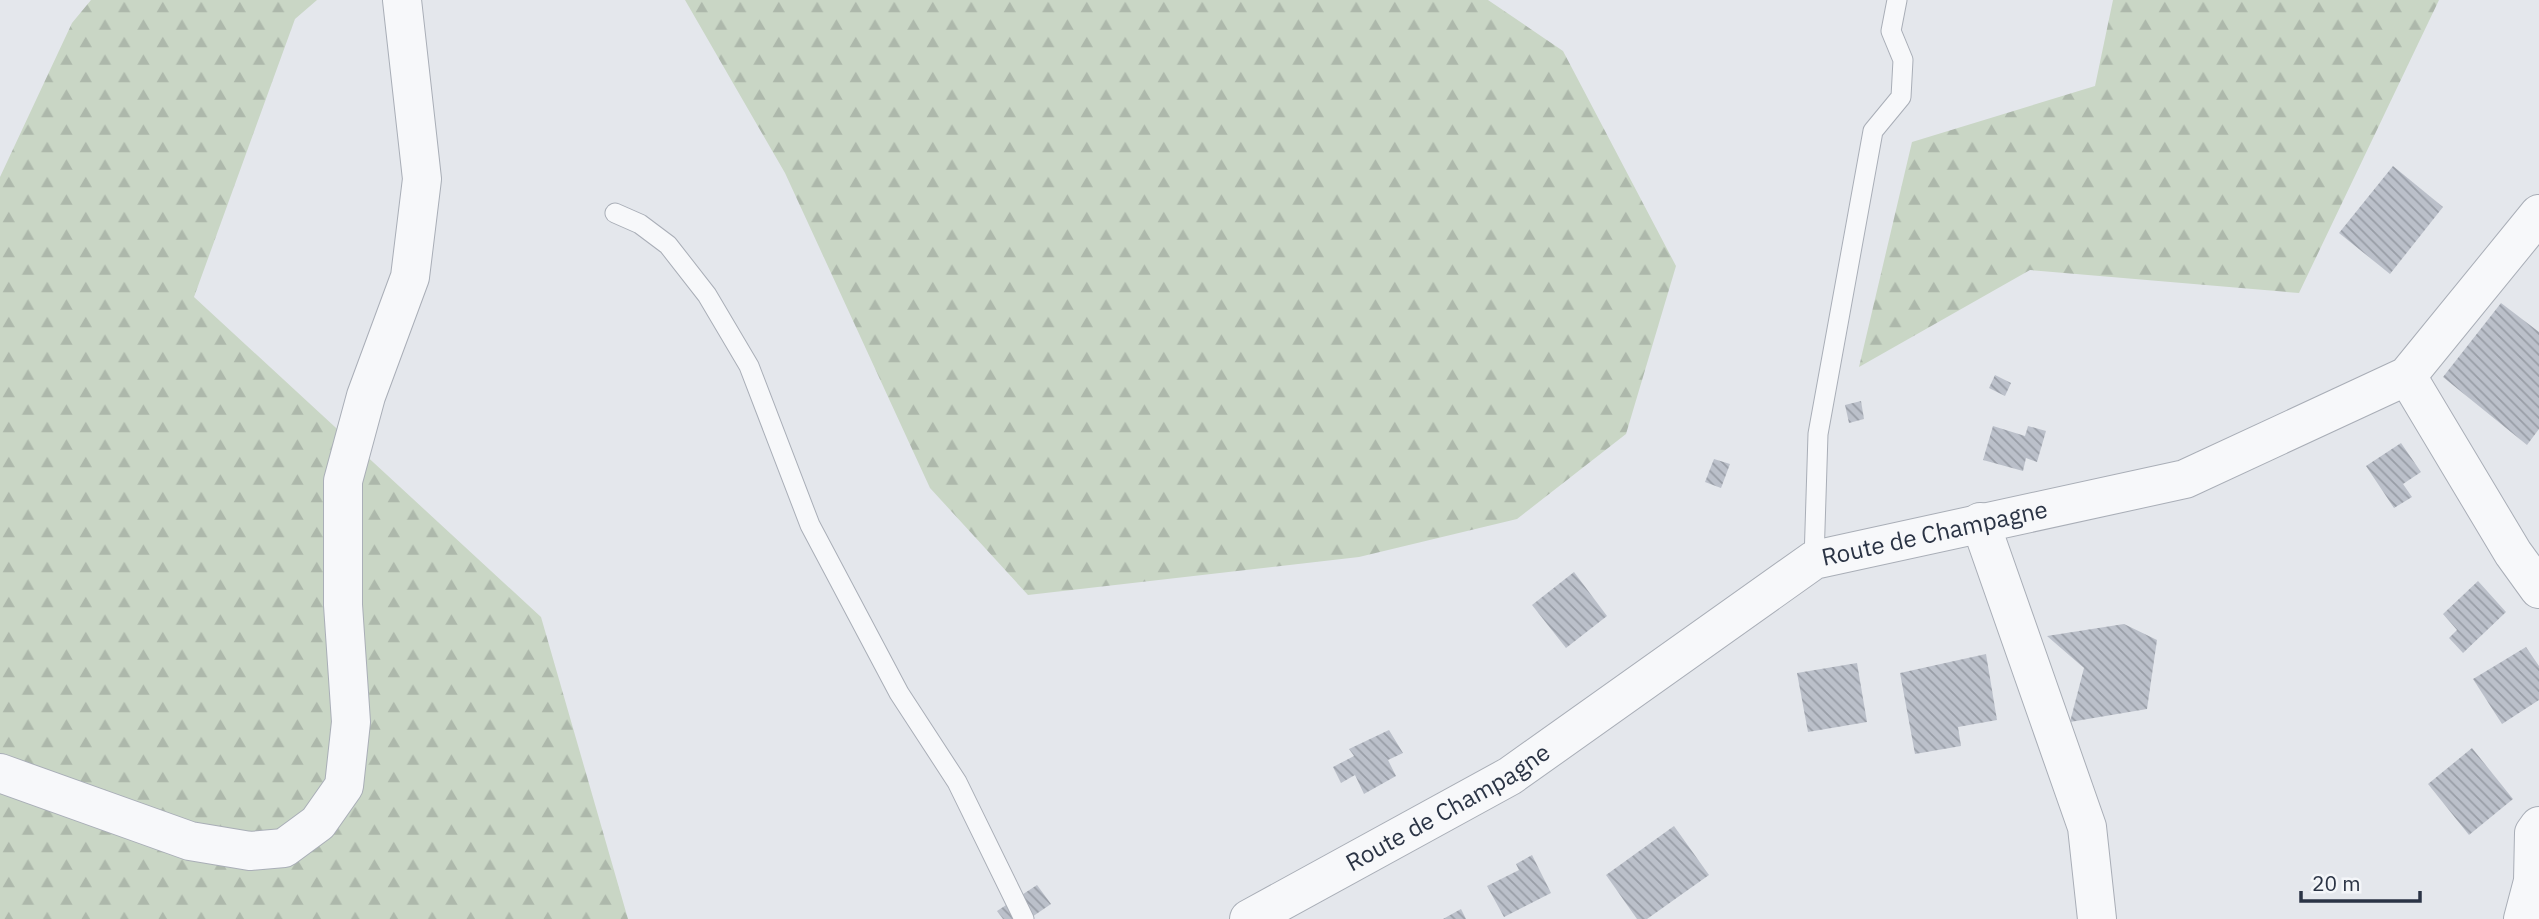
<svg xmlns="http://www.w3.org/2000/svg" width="2539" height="919" font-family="'IBM Plex Sans',sans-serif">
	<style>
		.forest { fill: url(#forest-firs) }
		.building { fill: url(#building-back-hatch) }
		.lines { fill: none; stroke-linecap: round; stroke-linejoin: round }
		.lane-casing { stroke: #a9aeb7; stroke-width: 21 }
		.street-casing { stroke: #a9aeb7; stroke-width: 40 }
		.lane { stroke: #f7f8fa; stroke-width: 19 }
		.street { stroke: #f7f8fa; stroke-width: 38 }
		.labels { text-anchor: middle; stroke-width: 7; stroke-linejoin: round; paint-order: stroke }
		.street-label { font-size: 24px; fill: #2b3445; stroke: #f4f6f9 }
	</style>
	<defs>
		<pattern id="forest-firs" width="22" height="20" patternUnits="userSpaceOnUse" patternTransform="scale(1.75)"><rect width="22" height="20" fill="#c9d6c5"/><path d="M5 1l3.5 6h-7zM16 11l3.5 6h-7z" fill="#adb8ab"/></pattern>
		<pattern id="building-back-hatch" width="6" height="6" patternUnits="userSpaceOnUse" patternTransform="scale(1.75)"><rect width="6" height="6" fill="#bbc0ca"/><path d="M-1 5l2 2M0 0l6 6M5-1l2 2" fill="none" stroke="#989da6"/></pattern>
	</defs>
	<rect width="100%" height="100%" fill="#e4e7ec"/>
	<g class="forest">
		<polygon points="91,0 317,0 295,19 194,297 541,617 628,919 0,919 0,177 72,23"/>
		<polygon points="685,0 1488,0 1563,51 1676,266 1626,434 1517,519 1359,557 1028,595 930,488 785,173"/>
		<polygon points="2113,0 2439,0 2299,293 2030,270 1859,367 1912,142 2095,86"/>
	</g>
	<g class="building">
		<polygon points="2393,166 2443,207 2390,274 2339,233"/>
		<polygon points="2501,303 2539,332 2539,429 2527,445 2443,377"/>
		<polygon points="1995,375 2011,383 2005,396 1989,388"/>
		<polygon points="1861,401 1864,419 1849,423 1845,405"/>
		<polygon points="1993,426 2025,436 2028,426 2046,431 2037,462 2026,458 2023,471 1983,460"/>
		<polygon points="2401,443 2421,472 2403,484 2412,497 2394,508 2366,466"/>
		<polygon points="1714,459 1730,464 1721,488 1705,482"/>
		<polygon points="1574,572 1607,616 1566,648 1532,605"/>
		<polygon points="2478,581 2506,612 2463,653 2449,638 2457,630 2443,614"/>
		<polygon points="2124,624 2157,640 2147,709 2070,722 2084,668 2047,636"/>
		<polygon points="2526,647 2539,666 2539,700 2502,724 2473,679"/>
		<polygon points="1986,654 1997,720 1958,727 1961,746 1915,754 1900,673"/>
		<polygon points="1857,663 1867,722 1808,732 1797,673"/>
		<polygon points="1389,730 1403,753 1388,760 1396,776 1364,794 1355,775 1341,783 1333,767 1354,756 1349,749"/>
		<polygon points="2472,748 2513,799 2469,835 2428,784"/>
		<polygon points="1674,826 1709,875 1647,919 1637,919 1606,875"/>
		<polygon points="1532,855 1551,893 1504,917 1487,886 1519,870 1516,864"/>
		<polygon points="1037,885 1051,904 1029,919 1003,919 997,911"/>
		<polygon points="1461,909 1466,919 1443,919"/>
	</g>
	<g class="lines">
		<g class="lane-casing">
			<g id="lane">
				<polyline points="615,213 640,224 668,245 707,295 749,366 810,525 899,693 957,782 1024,919"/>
				<polyline points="1814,560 1818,434 1873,131 1901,97 1903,60 1891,31 1897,0"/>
			</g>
		</g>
		<g class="street-casing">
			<g id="street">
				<polyline points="2407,376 2513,553 2539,589"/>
				<polyline points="1980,522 2087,827 2097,919"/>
				<polyline points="0,773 190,841 250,851 284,848 318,823 344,786 351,722 343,605 343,481 366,396 410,277 422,179 402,0"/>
				<path id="s1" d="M1249 919 1510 776 1814 560 2185 479 2407 376 2539 214"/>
				<polyline points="2523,919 2533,881 2534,833 2539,826"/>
			</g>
		</g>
		<use href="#lane" class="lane"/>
		<use href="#street" class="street"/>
	</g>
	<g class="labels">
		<g class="street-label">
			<text dy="8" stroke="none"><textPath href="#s1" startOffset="794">Route de Champagne</textPath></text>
			<text dy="8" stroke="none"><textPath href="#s1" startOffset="228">Route de Champagne</textPath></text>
		</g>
	</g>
	<path d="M2301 891v10h119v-10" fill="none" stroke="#2b3445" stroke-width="3.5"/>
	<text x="2312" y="891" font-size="21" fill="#2b3445" stroke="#f4f6f9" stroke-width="5" paint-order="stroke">20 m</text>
</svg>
